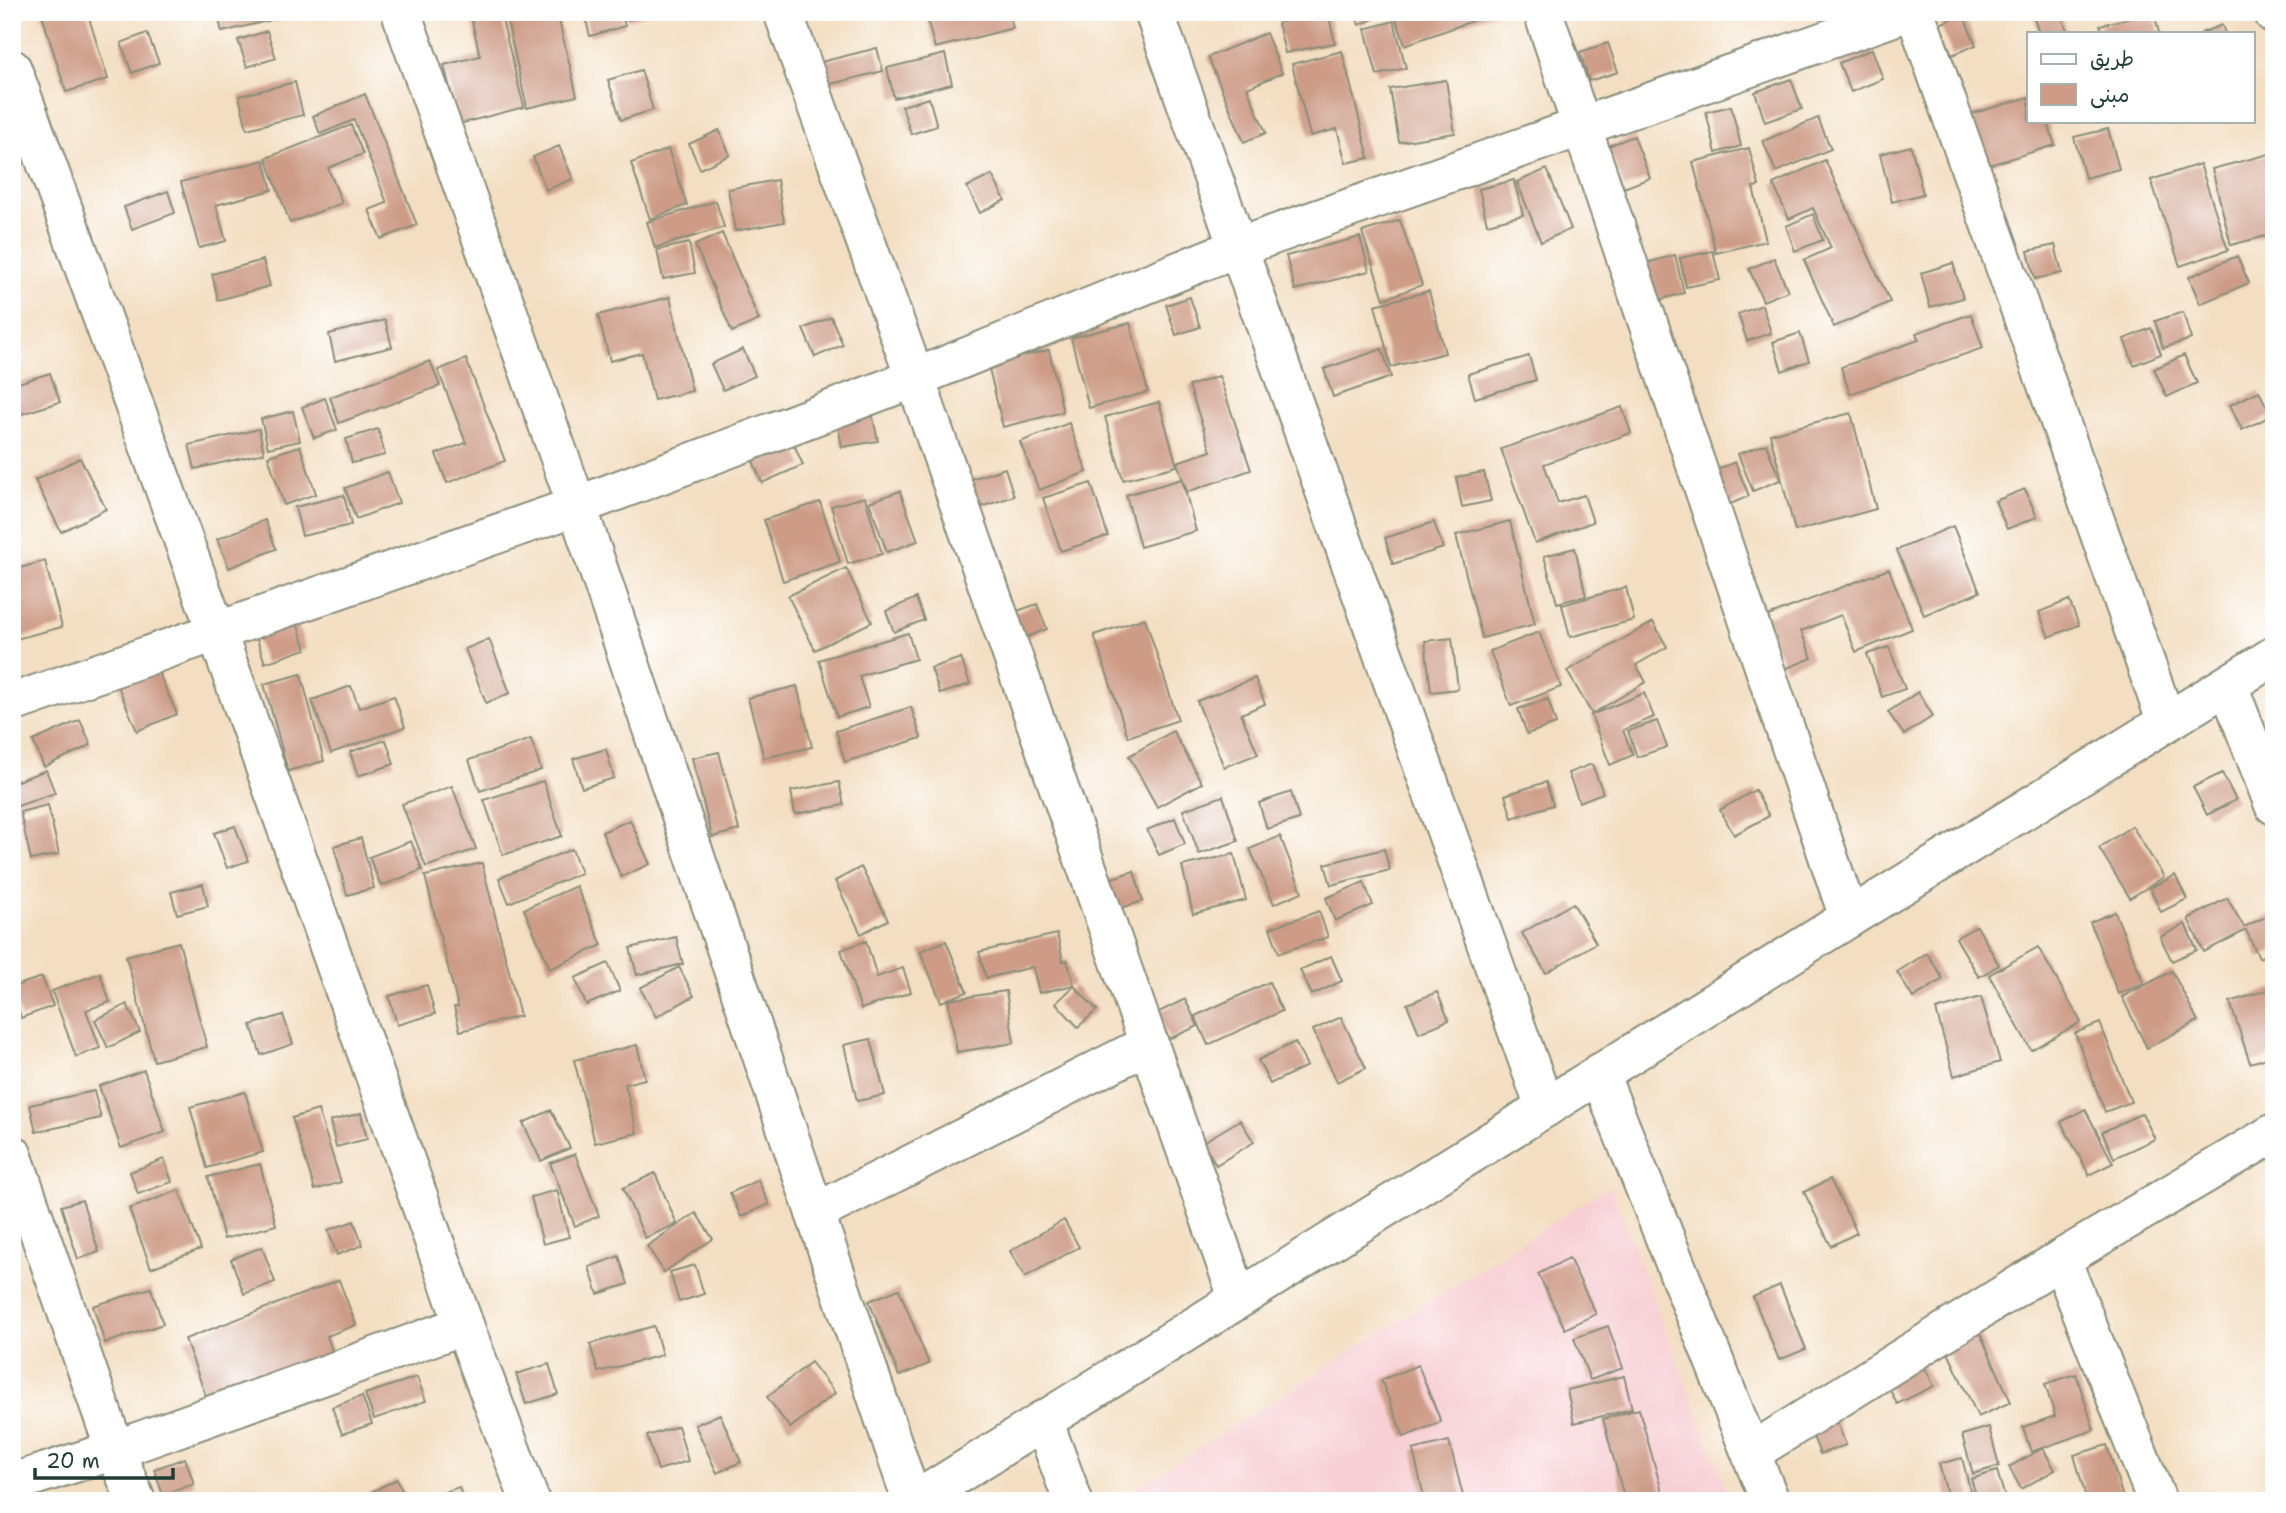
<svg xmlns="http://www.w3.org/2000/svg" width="2286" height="1513" font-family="'Shantell Sans','Playpen Sans Arabic',sans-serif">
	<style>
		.built { fill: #f7cfd4 }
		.building { fill: #cd9b86 }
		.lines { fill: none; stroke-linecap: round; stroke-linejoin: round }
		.minor-casing { stroke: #898e7a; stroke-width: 42 }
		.minor { stroke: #fff; stroke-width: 38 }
	</style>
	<rect width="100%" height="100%" fill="#fff"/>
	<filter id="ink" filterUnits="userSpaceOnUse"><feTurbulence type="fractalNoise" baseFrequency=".0143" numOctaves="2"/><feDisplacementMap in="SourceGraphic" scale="14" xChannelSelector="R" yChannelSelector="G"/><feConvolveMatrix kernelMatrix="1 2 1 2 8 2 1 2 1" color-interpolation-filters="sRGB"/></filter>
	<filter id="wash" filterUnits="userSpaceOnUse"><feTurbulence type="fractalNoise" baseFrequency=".00686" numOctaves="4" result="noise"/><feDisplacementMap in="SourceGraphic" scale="28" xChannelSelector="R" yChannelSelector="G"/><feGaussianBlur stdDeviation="1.57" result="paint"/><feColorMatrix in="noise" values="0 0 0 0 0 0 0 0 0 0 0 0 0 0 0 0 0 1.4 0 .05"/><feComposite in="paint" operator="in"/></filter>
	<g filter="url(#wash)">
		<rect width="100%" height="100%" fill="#f3dec1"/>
		<polygon class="built" points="1610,1186 1731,1501 1131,1501 1129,1493"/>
		<g id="blocks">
			<g class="building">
				<polygon points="41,12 87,12 108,79 66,92"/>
				<polygon points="217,12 300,12 300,13 222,32"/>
				<polygon points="475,12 500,12 524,107 459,124 444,65 480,56 470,13"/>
				<polygon points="505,12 557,12 577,96 527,108"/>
				<polygon points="584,12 621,12 625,26 590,36"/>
				<polygon points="625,12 651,12 651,13 628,20"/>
				<polygon points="925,12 1009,12 1013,28 935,48"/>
				<polygon points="1354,12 1390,12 1359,25"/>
				<polygon points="1412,12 1495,12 1495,13 1405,45 1396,18"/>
				<polygon points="1740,12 1762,12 1762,13 1742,19"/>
				<polygon points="2032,12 2060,12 2068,33 2039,33"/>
				<polygon points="2154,12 2159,33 2102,33 2100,25"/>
				<polygon points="1328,13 1335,43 1285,53 1278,23"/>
				<polygon points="1963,14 1976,45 1952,55 1940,24"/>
				<polygon points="1394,21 1406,68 1377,75 1365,29"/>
				<polygon points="2222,25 2225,33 2201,33"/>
				<polygon points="267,31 276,58 247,67 238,40"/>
				<polygon points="147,33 159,63 132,73 121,43"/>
				<polygon points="1266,33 1282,73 1247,88 1266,133 1244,142 1208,57"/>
				<polygon points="1608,43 1618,72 1589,81 1580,52"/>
				<polygon points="877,48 883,71 823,86 817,63"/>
				<polygon points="1872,49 1883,79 1851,92 1839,63"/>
				<polygon points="1342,51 1369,158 1346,163 1337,129 1310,136 1292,64"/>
				<polygon points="945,54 952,84 894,98 887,68"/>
				<polygon points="641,70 653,110 621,120 608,80"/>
				<polygon points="1791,79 1802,109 1765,122 1755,92"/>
				<polygon points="1446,80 1455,133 1399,142 1390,89"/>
				<polygon points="295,82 303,115 247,129 239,96"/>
				<polygon points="365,94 417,225 381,239 369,210 387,203 354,120 320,134 313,116"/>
				<polygon points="2029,97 2029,121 2047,121 2055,145 1986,166 1971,114"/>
				<polygon points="929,98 937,126 911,134 902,106"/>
				<polygon points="1731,106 1741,146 1716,153 1706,112"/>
				<polygon points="1818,118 1831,149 1776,172 1763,141"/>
				<polygon points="351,125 363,154 328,168 342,203 290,223 266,158"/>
				<polygon points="2108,129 2119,169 2085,178 2074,137"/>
				<polygon points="719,130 730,155 700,169 689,144"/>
				<polygon points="1634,136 1650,178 1624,188 1608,146"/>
				<polygon points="559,146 573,179 546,190 533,157"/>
				<polygon points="1911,146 1923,194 1892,202 1880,154"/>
				<polygon points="1749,148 1759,186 1753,187 1766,241 1716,253 1693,162"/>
				<polygon points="668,149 687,205 650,219 631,163"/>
				<polygon points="2273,153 2274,234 2231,245 2212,169"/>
				<polygon points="264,160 272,190 216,205 226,241 199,248 181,182"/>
				<polygon points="1825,160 1890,302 1834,327 1804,260 1831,248 1813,208 1789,219 1773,184"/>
				<polygon points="2200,164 2228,250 2180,266 2151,180"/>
				<polygon points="1547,169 1571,229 1541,242 1517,182"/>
				<polygon points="992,175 1005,200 980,213 967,187"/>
				<polygon points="777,180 784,222 735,231 728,189"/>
				<polygon points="1514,180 1523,215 1487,224 1479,189"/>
				<polygon points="168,191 175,213 132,229 124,207"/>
				<polygon points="716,201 724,227 655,248 647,222"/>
				<polygon points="1813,214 1823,240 1795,251 1786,226"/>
				<polygon points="1400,220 1422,285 1384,299 1362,232"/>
				<polygon points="722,233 759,320 732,332 695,245"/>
				<polygon points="1360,237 1369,271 1295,290 1286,256"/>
				<polygon points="689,243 695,273 663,279 657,250"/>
				<polygon points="2055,245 2062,273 2035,279 2028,251"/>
				<polygon points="1713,251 1720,280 1686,287 1680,258"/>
				<polygon points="12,254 20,269 12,274"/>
				<polygon points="1675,255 1684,293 1655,301 1646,263"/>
				<polygon points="2237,256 2249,283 2200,304 2189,277"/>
				<polygon points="1774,258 1788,291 1763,301 1749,269"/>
				<polygon points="263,260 270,286 218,300 212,274"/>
				<polygon points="1953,263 1963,298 1930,307 1921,273"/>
				<polygon points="1429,291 1445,353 1391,367 1375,305"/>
				<polygon points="670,297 692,391 654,400 642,353 610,361 598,315"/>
				<polygon points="1190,297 1200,327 1176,335 1166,305"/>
				<polygon points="1762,305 1771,333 1747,341 1738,314"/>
				<polygon points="2183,312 2191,339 2163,348 2155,321"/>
				<polygon points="1971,314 1983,348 1850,394 1841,367 1919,340 1916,333"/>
				<polygon points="831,317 843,345 815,357 803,329"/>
				<polygon points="385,320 392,347 335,361 329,334"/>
				<polygon points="1130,323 1148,392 1089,408 1071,338"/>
				<polygon points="2151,328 2161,354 2134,365 2124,339"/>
				<polygon points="1800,333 1809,361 1782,371 1773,342"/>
				<polygon points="743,349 755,376 723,390 711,364"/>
				<polygon points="1382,349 1391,377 1333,397 1324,369"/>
				<polygon points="1049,350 1063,412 1003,427 988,364"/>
				<polygon points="2184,355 2197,383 2167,397 2154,369"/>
				<polygon points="1529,356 1536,380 1475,398 1468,374"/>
				<polygon points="466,359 505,461 447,483 436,454 466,443 438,370"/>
				<polygon points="430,361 440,386 339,423 330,397"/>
				<polygon points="50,373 60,402 12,417 12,385"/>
				<polygon points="1219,376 1251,470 1187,492 1177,462 1211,451 1189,386"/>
				<polygon points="2259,391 2271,416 2242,430 2230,405"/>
				<polygon points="325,398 337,430 314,438 302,407"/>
				<polygon points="1159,402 1177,466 1123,480 1105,417"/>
				<polygon points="1622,407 1631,433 1544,464 1558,503 1584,495 1593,522 1535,543 1501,449"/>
				<polygon points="293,411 300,441 268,448 261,419"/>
				<polygon points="872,413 878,441 842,447 837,420"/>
				<polygon points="1851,413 1876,509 1795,531 1770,434"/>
				<polygon points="1069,423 1087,472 1039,490 1020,442"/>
				<polygon points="259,429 264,453 195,469 189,445"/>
				<polygon points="378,429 385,455 352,463 346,439"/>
				<polygon points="791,438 803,465 762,483 751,456"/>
				<polygon points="1766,444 1780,480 1753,491 1738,454"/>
				<polygon points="300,446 316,494 284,505 268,456"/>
				<polygon points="80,458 106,509 61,532 35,480"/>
				<polygon points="1735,462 1749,496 1726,506 1711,472"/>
				<polygon points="1005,468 1014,496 975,509 966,481"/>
				<polygon points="388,472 399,503 356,519 345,488"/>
				<polygon points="1484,472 1491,501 1462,507 1456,477"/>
				<polygon points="1182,479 1196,531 1140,547 1126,495"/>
				<polygon points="1091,483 1108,536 1061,551 1043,498"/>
				<polygon points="2025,489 2037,517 2007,529 1995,501"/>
				<polygon points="900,491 918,541 887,552 869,502"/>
				<polygon points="344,495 351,525 302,536 295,507"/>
				<polygon points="865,497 882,554 848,564 831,506"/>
				<polygon points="820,502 840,562 783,581 764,520"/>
				<polygon points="265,520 276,549 229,568 217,539"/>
				<polygon points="1510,521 1535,624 1482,638 1456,535"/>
				<polygon points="1434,522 1443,548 1393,564 1385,538"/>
				<polygon points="1953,526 1980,592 1924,615 1897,550"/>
				<polygon points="1575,548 1586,596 1557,603 1544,556"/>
				<polygon points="45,561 62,627 12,640 12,570"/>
				<polygon points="846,568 872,622 815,650 788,596"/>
				<polygon points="1889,569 1912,629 1856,652 1841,615 1801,631 1812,658 1785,669 1765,617"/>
				<polygon points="1626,587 1634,620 1570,637 1562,605"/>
				<polygon points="916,598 924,620 894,632 886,611"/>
				<polygon points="2069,600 2079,625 2049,637 2039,612"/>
				<polygon points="1037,604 1047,629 1019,640 1009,614"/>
				<polygon points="1145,618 1178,720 1128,737 1094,635"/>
				<polygon points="296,620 306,649 265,663 255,634"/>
				<polygon points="1653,622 1667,647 1636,665 1646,682 1592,714 1567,671"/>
				<polygon points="1539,632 1561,687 1511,706 1490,651"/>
				<polygon points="908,633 916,659 859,676 869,707 837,717 819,660"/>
				<polygon points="1452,638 1458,689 1431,692 1425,641"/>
				<polygon points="489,639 510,693 486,703 465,649"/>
				<polygon points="1889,647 1905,689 1882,697 1867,654"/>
				<polygon points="961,658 970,684 940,694 931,668"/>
				<polygon points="156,667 177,714 137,731 117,684"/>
				<polygon points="301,674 324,761 288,771 264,684"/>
				<polygon points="1255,678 1265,704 1241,714 1258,754 1224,767 1197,701"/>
				<polygon points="351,686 359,708 394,696 405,727 331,753 312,700"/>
				<polygon points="797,686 812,747 764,758 748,698"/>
				<polygon points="1918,692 1933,716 1904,735 1888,712"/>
				<polygon points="1644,693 1654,717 1623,730 1633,755 1610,765 1591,715"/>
				<polygon points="1548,699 1556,724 1527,734 1518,709"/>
				<polygon points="911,707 921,738 845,762 836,731"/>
				<polygon points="80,720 91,745 44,767 33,741"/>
				<polygon points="1657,721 1667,747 1637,757 1628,731"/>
				<polygon points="1173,731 1202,783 1157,807 1129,756"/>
				<polygon points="531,739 541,770 480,791 469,760"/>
				<polygon points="386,740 394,764 358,776 350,752"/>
				<polygon points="606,749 614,778 582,788 573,759"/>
				<polygon points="719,752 739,830 712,837 692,758"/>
				<polygon points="1592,764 1603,793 1579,802 1568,773"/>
				<polygon points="46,770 55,793 12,808 12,783"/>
				<polygon points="2222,773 2236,800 2207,815 2193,787"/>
				<polygon points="543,781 562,836 503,855 484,800"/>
				<polygon points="839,782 844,805 795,814 791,791"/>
				<polygon points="1546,782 1553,805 1512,818 1505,795"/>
				<polygon points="452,786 476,849 426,867 402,804"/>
				<polygon points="1755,790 1769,816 1734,835 1720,810"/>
				<polygon points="1291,792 1299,819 1267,829 1259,803"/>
				<polygon points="1223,796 1238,841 1199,854 1183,810"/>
				<polygon points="48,805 59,854 31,860 20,812"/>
				<polygon points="1175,818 1185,844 1159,855 1147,830"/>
				<polygon points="630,820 650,864 621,877 602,832"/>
				<polygon points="235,826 248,861 227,868 214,833"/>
				<polygon points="2132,826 2164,877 2130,898 2099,848"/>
				<polygon points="1280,836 1302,892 1274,904 1250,849"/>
				<polygon points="361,838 374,888 347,895 334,846"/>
				<polygon points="411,841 422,870 381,886 369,857"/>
				<polygon points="572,849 581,873 509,903 499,878"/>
				<polygon points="1384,849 1390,870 1331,885 1325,864"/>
				<polygon points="1234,854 1246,900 1193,914 1182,866"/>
				<polygon points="482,863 520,1016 460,1031 454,1007 458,1007 425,876"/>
				<polygon points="861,867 888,920 861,934 835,881"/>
				<polygon points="1134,871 1143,901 1115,910 1106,880"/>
				<polygon points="2175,875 2187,899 2161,912 2150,888"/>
				<polygon points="1364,882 1373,905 1335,921 1326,898"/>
				<polygon points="203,884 208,906 177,914 171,892"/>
				<polygon points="576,886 602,945 550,969 524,909"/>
				<polygon points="2227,898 2244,927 2274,913 2274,950 2259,958 2246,930 2204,952 2188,919"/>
				<polygon points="1573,903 1596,943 1546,973 1522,933"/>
				<polygon points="1319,911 1328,937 1279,953 1270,928"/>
				<polygon points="2115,912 2144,984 2118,994 2090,922"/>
				<polygon points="2185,924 2197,950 2172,961 2160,937"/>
				<polygon points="1977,926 1999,965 1979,977 1956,938"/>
				<polygon points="1057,934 1063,961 1067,960 1074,985 1039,993 1033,967 986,978 979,952"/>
				<polygon points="676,937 683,964 637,975 630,948"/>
				<polygon points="866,941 877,977 903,968 911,992 861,1009 841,950"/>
				<polygon points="946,941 967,992 941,1002 920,951"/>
				<polygon points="179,942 207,1047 154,1061 126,956"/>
				<polygon points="2038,947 2081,1022 2031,1050 1989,975"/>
				<polygon points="1927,953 1943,979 1913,998 1897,972"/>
				<polygon points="1331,956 1342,981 1312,995 1300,970"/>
				<polygon points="608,963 620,991 586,1005 575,978"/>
				<polygon points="679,967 694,996 656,1017 640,988"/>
				<polygon points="2172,971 2198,1021 2147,1048 2122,997"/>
				<polygon points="100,973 110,1002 86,1010 100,1048 76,1057 52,991"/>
				<polygon points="42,977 53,1006 21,1018 12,987"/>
				<polygon points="1269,982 1282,1011 1208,1045 1195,1016"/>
				<polygon points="427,985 435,1014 397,1025 389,996"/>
				<polygon points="1074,986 1097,1010 1078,1027 1056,1003"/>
				<polygon points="2274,988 2274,1056 2250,1063 2230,1002"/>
				<polygon points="1006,991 1014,1043 957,1052 948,1000"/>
				<polygon points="1437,992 1449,1020 1419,1033 1407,1004"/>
				<polygon points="1981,997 2000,1062 1954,1076 1936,1010"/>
				<polygon points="1185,999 1198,1026 1169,1039 1157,1013"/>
				<polygon points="127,1004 140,1032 108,1048 95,1020"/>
				<polygon points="283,1015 293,1044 261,1055 251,1025"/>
				<polygon points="1341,1017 1366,1068 1337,1082 1313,1030"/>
				<polygon points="2100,1023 2131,1102 2105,1112 2075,1033"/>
				<polygon points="871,1039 885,1095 857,1101 844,1045"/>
				<polygon points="1295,1042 1307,1066 1270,1084 1258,1060"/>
				<polygon points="637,1045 645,1079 625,1084 637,1133 595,1143 574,1060"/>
				<polygon points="144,1070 165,1132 121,1148 99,1086"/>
				<polygon points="94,1091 101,1118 36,1132 30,1105"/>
				<polygon points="245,1092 263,1152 207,1168 190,1107"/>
				<polygon points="2085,1109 2113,1163 2089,1175 2061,1122"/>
				<polygon points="318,1110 341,1182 315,1190 292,1118"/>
				<polygon points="551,1110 570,1148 541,1161 523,1123"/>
				<polygon points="361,1113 367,1139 336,1147 330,1121"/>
				<polygon points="2142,1113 2155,1139 2114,1158 2102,1132"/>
				<polygon points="1240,1120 1254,1142 1216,1165 1203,1142"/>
				<polygon points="575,1154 599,1216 575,1226 550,1163"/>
				<polygon points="164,1159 172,1182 138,1194 130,1172"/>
				<polygon points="260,1164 276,1225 224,1239 208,1177"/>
				<polygon points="655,1173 677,1224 645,1238 623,1188"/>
				<polygon points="1830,1179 1857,1233 1831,1246 1804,1192"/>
				<polygon points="758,1180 769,1204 741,1217 730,1193"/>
				<polygon points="179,1190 201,1249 151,1268 129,1209"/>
				<polygon points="557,1190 569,1237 543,1244 531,1197"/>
				<polygon points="82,1200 99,1252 78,1259 61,1206"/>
				<polygon points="696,1213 713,1239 664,1272 647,1246"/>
				<polygon points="1064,1220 1079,1247 1025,1277 1010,1251"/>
				<polygon points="354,1221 363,1245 337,1255 328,1230"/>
				<polygon points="262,1247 275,1282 244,1294 231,1259"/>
				<polygon points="619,1256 628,1284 598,1294 589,1267"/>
				<polygon points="1569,1258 1596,1314 1565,1329 1538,1274"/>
				<polygon points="695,1265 704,1294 679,1302 670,1272"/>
				<polygon points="339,1280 356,1325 327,1336 335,1359 210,1407 185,1339"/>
				<polygon points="1780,1285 1806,1349 1779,1360 1753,1297"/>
				<polygon points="151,1288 163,1324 105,1343 93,1306"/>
				<polygon points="899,1289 929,1364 899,1376 869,1301"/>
				<polygon points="654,1326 662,1355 598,1372 590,1344"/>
				<polygon points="1608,1326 1623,1368 1590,1380 1574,1338"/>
				<polygon points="1978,1329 2011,1402 1978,1417 1944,1344"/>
				<polygon points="1921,1360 1934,1386 1897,1404 1884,1378"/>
				<polygon points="811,1362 835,1393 790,1428 767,1397"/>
				<polygon points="549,1364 558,1394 526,1404 516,1374"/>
				<polygon points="1418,1365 1441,1422 1404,1437 1381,1380"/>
				<polygon points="2076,1374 2094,1430 2031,1452 2023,1427 2055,1416 2045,1384"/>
				<polygon points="1624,1376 1632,1409 1574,1423 1567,1390"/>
				<polygon points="417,1377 426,1401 374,1419 365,1394"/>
				<polygon points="362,1396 372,1424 342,1434 332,1407"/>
				<polygon points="1639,1409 1664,1499 1657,1501 1625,1501 1603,1419"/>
				<polygon points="1833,1412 1846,1445 1820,1454 1807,1421"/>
				<polygon points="720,1414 741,1462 717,1473 695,1425"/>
				<polygon points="678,1426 688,1461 658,1470 647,1436"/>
				<polygon points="1989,1427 1999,1466 1973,1474 1962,1435"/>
				<polygon points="1449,1441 1464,1500 1425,1501 1413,1450"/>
				<polygon points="2107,1445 2124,1501 2087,1501 2074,1455"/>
				<polygon points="2043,1448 2055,1470 2021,1489 2009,1467"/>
				<polygon points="185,1458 194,1484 163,1495 154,1469"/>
				<polygon points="1962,1458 1973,1501 1949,1501 1939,1464"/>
				<polygon points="1997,1471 2006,1501 1978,1501 1971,1479"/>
				<polygon points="397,1479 407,1501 368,1501 365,1495"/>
				<polygon points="459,1487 464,1501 422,1501 422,1500"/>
			</g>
		</g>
	</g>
	<g filter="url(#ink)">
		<use href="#blocks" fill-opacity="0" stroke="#898e7a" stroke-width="2"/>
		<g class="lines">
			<g class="minor-casing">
				<g id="minor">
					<polyline points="401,12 577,506 912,1501"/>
					<polyline points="783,12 915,378 1238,1298"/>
					<polyline points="1154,12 1545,1108"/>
					<polyline points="1543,12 1849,918"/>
					<polyline points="1915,12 2166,721"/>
					<polyline points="2273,12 2274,14"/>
					<polyline points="12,69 216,630 464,1325 530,1501"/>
					<polyline points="2228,685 2274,805"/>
					<polyline points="12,703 577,506 915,378 1236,248 1907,12"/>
					<polyline points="1599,1073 1770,1501"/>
					<polyline points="12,1154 115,1450 136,1501"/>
					<polyline points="815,1213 1149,1044"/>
					<polyline points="2061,1259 2157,1501"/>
					<polyline points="1043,1420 1073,1501"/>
					<polyline points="1752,1452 2061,1259 2274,1133"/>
					<polyline points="12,1483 115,1450 464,1325"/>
					<polyline points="915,1501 1849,918 2274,656"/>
				</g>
			</g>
			<use href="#minor" class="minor"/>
		</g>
	</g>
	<rect width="2286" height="1513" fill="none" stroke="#fff" stroke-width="42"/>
	<rect x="2027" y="32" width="228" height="91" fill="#ffffff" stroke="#a5b1ae" stroke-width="2"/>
	<rect x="2041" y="54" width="35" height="10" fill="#ffffff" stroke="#a5b1ae" stroke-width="2"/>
	<text x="2090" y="66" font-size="21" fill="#1f3d34">طريق</text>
	<rect x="2041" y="84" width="35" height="21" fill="#cd9b86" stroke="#a5b1ae" stroke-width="2"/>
	<text x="2090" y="102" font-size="21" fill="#1f3d34">مبنى</text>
	<path d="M35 1468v10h138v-10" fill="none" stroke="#1f3d34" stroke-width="3.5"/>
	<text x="46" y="1468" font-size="21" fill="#1f3d34" stroke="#ffffff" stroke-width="5" paint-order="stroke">20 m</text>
</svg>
